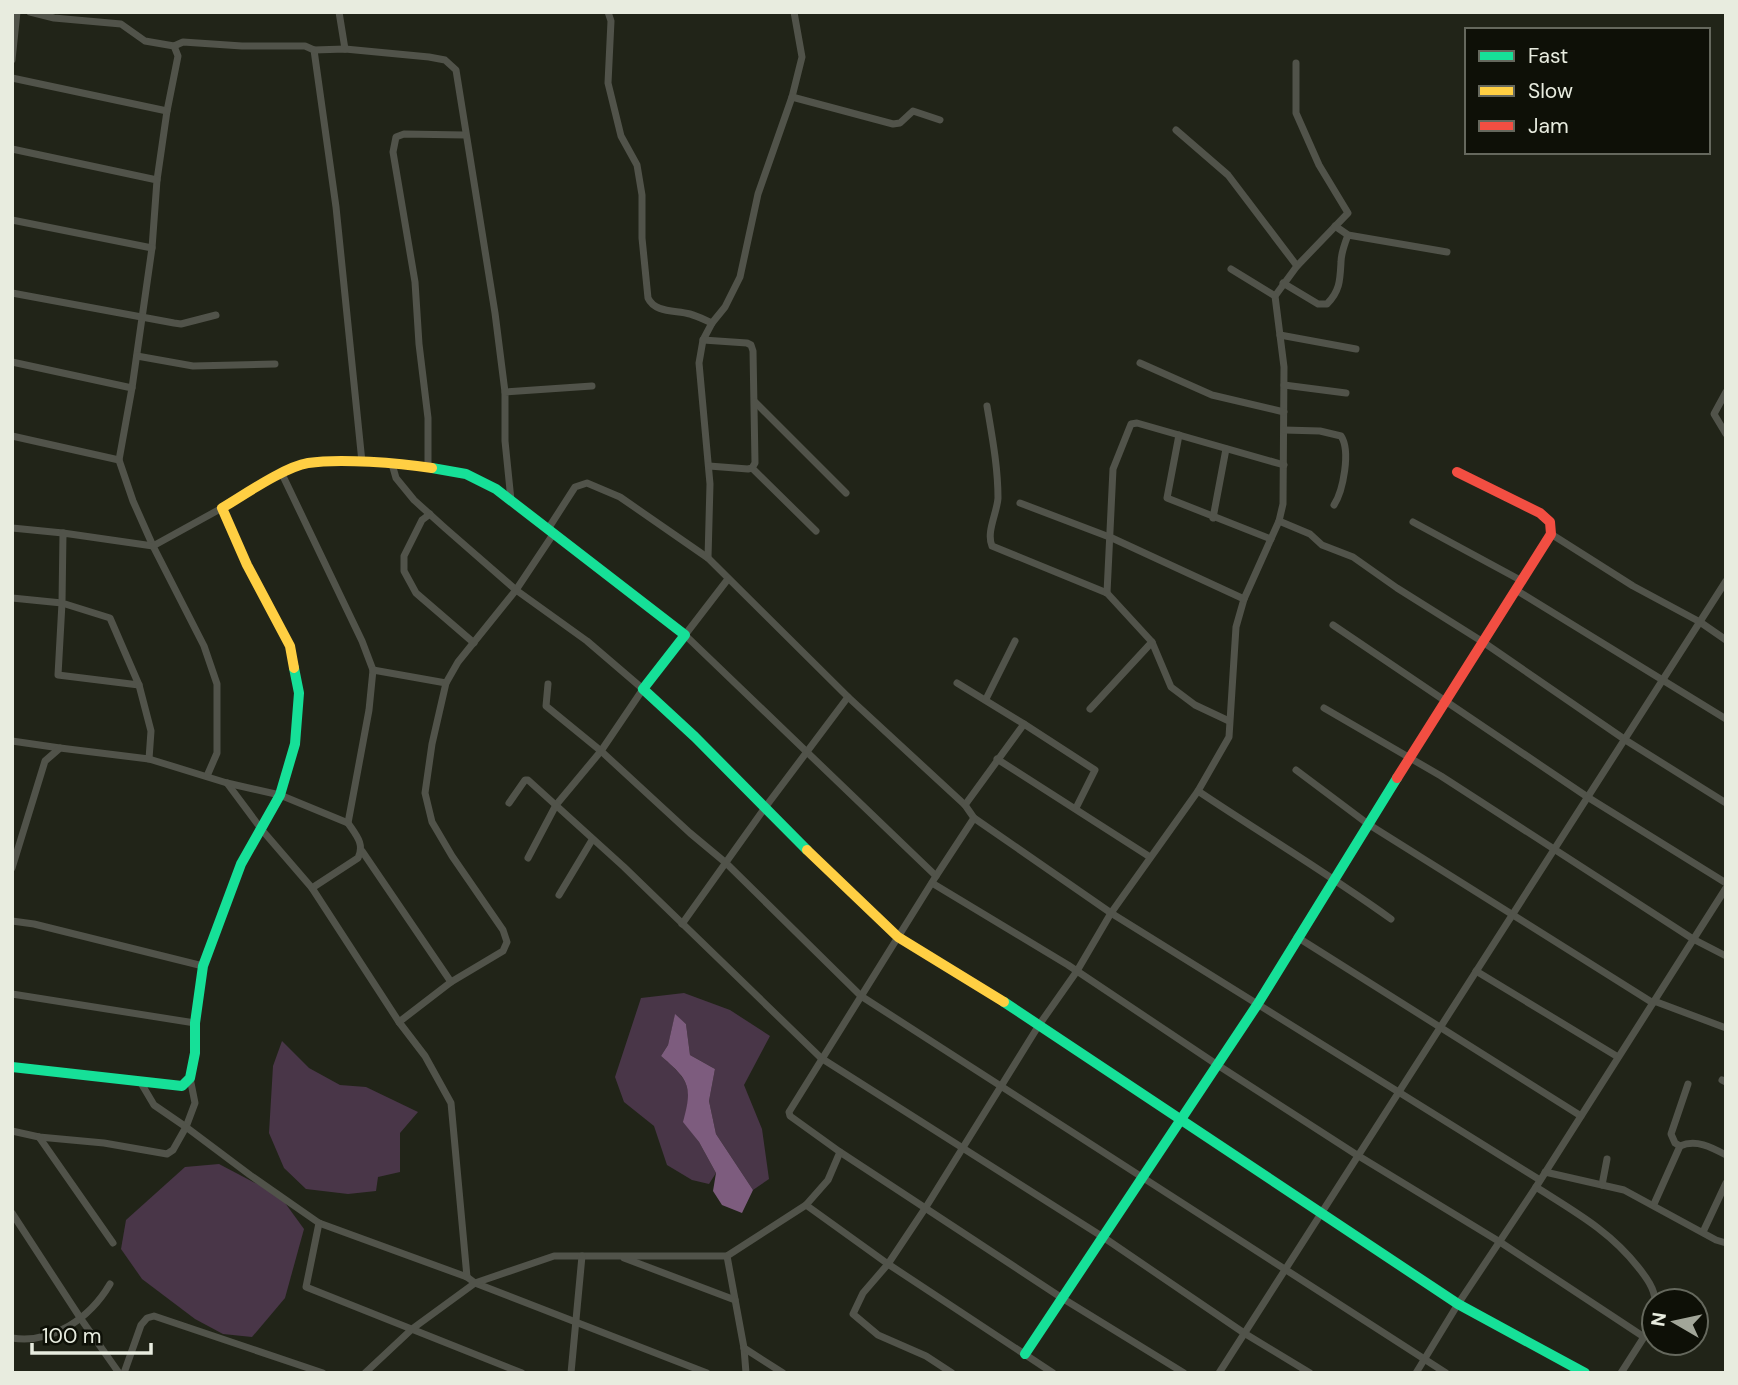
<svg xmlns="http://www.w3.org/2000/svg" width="1738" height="1385" font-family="'DM Sans',sans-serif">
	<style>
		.green { fill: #493648 }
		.water { fill: #7d5c7e }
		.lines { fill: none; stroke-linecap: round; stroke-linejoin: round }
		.street { stroke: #51534a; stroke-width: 7 }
		.fast { stroke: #16e098; stroke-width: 10 }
		.slow { stroke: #ffcf43; stroke-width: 10 }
		.jam { stroke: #f24e42; stroke-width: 10 }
	</style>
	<rect width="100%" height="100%" fill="#212418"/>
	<g class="green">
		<path d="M684 993 730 1010 770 1036 744 1085 762 1129 769 1179 753 1190 716 1134 709 1101 715 1069 690 1055 686 1024 675 1015 668 1045 661 1056C689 1080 693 1087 684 1122L699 1142 716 1173 709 1184 692 1180 667 1165 654 1126 624 1102 615 1077 641 998Z"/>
		<polygon points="282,1041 309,1068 340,1085 366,1087 418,1112 400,1133 400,1172 378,1177 376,1191 348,1194 306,1189 284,1168 269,1133 273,1066"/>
		<polygon points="219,1164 280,1196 304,1229 285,1298 252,1337 223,1334 195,1319 142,1279 121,1249 126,1220 185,1167"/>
	</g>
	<path class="water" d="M675 1014 686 1024 690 1055 715 1069 709 1101 716 1134 753 1190 742 1213 722 1205 713 1191 716 1173 699 1142 683 1122C693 1086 689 1080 661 1056L668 1045Z"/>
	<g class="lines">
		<g class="street">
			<polyline points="30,12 54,18 121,24 145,41 174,46 178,56 167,111 157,180"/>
			<polyline points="339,12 345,49"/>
			<path d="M608 12 611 21 608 83 621 136 637 165 642 195V238L648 298C655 313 675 310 690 314 697 316 705 320 712 323"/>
			<polyline points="794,12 802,57 792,97 758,194 740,277 725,307 712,323 703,340 699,363 710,484 708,558 848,697 965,805 974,818 1111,913 1540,1180"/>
			<polyline points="174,46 183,42 242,46 305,46 314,50 336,207 362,462"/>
			<polyline points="314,50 345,49 429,57 445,60 456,70 495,313 505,392"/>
			<polyline points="12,60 17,12"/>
			<path d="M1296 63V113L1319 165 1348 213 1297 266 1275 296 1284 367 1283 504 1279 521 1244 599 1236 627 1229 737 1198 791C1262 834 1329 874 1391 919"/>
			<polyline points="12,78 167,111"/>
			<polyline points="792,97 893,124 900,123 913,111 940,120"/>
			<polyline points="1176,130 1228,175 1297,266"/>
			<polyline points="12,149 157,180 152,248 132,388 119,460 133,501 153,546 204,646 217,684 217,753 207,776"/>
			<polyline points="12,220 152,248"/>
			<polyline points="1335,226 1348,235 1447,252"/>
			<polyline points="1231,269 1275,296"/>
			<path d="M1283 283 1318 304H1327C1340 291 1340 280 1341 262 1341 253 1345 243 1348 235"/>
			<polyline points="12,293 174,323 181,324 216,315"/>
			<polyline points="1280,335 1356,349"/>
			<polyline points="703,340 747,343 751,345 753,351 755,463 752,468 748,469 709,466"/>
			<polyline points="137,356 193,366 275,364"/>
			<polyline points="12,362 132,388"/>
			<polyline points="1140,363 1212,395 1284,412"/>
			<polyline points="1284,385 1346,393"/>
			<polyline points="1726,392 1714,414 1726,434"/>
			<polyline points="755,402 846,493"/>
			<path d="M987 406C992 436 998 467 998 498 997 513 986 532 992 546L1107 593 1152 642 1171 687 1195 705 1229 721"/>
			<path d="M1284 430 1320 431 1341 436C1351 451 1343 491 1334 505"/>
			<polyline points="1179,435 1167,498 1271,539"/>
			<polyline points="12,436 119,460"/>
			<polyline points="392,464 396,478 414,500 445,528 516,590 587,641 643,689 601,751 556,805 528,858"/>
			<polyline points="428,467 428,418 419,344 415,282 393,152 396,137 404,134 465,135"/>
			<polyline points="752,468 816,531"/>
			<path d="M282 474 362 641 373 670 369 710 348 823C356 835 365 844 358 858L312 888"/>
			<polyline points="511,500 505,441 505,392 592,386"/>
			<polyline points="1020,503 1112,538 1244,599"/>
			<polyline points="430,514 422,520 404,556 404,571 416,593 474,643"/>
			<polyline points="1213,518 1226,449"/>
			<polyline points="1279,521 1310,534 1322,545 1353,557 1397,588 1483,642 1627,741 1726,803"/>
			<polyline points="1413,522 1522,581"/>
			<polyline points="12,528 63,533"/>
			<polyline points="548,529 575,487 587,483 620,497 708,558"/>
			<polyline points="1551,534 1633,586 1700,622 1726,640"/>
			<polyline points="728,579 685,635 936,876"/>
			<polyline points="1516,590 1726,719"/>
			<polyline points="1107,593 1113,469 1131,424 1137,423 1284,465"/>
			<polyline points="12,598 62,603 58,675 139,685"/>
			<polyline points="1333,625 1589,798 1726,883"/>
			<polyline points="373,670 446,683"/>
			<polyline points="957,683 1024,724 965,805"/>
			<polyline points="548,684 546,706 601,751 690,833 726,863 861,996 1446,1373"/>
			<polyline points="986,699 1015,641"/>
			<polyline points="1324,708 1441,776 1693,939 1726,956"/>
			<polyline points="1090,709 1152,642"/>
			<polyline points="1024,724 1095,770 1076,808"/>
			<polyline points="12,741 60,748"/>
			<polyline points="149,759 151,731 139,685 110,618 62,603 63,533 153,546 222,508"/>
			<polyline points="997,759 1150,857"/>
			<polyline points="1296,770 1368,824 1653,1003"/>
			<polyline points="227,783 262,830 312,888 399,1022 425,1056 451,1103 467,1277"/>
			<polyline points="509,803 525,780 528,780 624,867 821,1058 1103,1237 1244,1333 1310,1373"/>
			<polyline points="362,851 451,982"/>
			<polyline points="12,868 45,761 60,748 149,759 227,783 280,795 348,823"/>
			<polyline points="932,883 1068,965 1216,1064 1357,1155 1500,1242 1644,1337"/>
			<polyline points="559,895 592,840"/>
			<polyline points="12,921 34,924 203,966"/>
			<polyline points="682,924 764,809 848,697"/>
			<polyline points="1297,937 1581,1116"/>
			<polyline points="1476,971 1618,1057"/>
			<polyline points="12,994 195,1023"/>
			<polyline points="1654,1001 1726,1028"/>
			<polyline points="399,1022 451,982 503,951 507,942 503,930 452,856 432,822 425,793 432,744 446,683 458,662 516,590 554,533"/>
			<polyline points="1722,1080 1726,1082"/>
			<polyline points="141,1083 154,1105 186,1127 195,1103 190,1078"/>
			<polyline points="12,1131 39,1137 104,1143 167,1154 173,1150 186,1127 250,1175 319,1223 467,1277 475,1283 707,1373"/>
			<polyline points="39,1137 113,1243"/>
			<path d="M1680 1146C1696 1139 1711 1147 1726 1155"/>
			<polyline points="840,1152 1062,1298 1184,1373"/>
			<polyline points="1545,1172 1624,1190 1716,1240 1726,1243"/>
			<polyline points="1602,1185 1607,1159"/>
			<path d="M1536 1187C1575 1212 1610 1231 1638 1267 1646 1277 1655 1289 1655 1301"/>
			<polyline points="1654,1204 1680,1146 1675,1143 1671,1134 1688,1084"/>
			<polyline points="806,1205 888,1264 1053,1373"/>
			<polyline points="12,1213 81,1319 119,1373"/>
			<polyline points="319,1223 306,1287 522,1373"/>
			<polyline points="1703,1232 1726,1183"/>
			<polyline points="727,1256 744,1348 746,1373"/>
			<polyline points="624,1258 735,1300"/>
			<path d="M12 1338C53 1344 90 1318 110 1284"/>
			<polyline points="744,1348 783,1373"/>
			<polyline points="124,1373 141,1325 147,1318 154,1316 323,1373"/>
			<polyline points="365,1373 412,1329 475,1283 554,1256 727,1256 806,1205 828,1180 840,1152 790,1116 789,1112 936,876 974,818"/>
			<polyline points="571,1373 582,1256"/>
			<polyline points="952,1373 926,1356 878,1335 853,1314 863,1293 888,1264 926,1207 1039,1025 1077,971 1111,913 1198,791"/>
			<polyline points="1219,1373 1726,581"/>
			<polyline points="1416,1373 1458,1304 1536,1187 1726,888"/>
			<polyline points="1621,1373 1644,1337 1654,1311"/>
		</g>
		<g class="fast">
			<polyline points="432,468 466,474 496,489 685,635 643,689 695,737 807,850"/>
			<polyline points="1004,1002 1458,1304 1585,1373"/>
			<polyline points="12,1067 182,1086 190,1078 195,1053 195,1023 203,966 241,864 280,795 295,744 299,693 294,668"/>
			<polyline points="1025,1354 1257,1005 1397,778"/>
		</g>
		<g class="slow">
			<path d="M294 668 290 646 247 565 222 508C244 495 284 467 308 463 340 458 399 463 432 468"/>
			<polyline points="807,850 898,937 1004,1002"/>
		</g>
		<polyline class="jam" points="1397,778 1551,534 1550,522 1540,513 1457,472"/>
	</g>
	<rect width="1738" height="1385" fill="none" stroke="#e8ecdf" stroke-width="28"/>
	<rect x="1465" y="28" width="245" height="126" fill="#0e1007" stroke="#65685d" stroke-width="2"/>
	<rect x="1479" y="51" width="35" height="10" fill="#16e098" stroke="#65685d" stroke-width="2"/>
	<text x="1528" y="63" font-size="21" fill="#e8ecdf">Fast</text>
	<rect x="1479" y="86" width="35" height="10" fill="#ffcf43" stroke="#65685d" stroke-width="2"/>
	<text x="1528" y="98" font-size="21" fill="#e8ecdf">Slow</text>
	<rect x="1479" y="121" width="35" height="10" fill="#f24e42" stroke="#65685d" stroke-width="2"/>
	<text x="1528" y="133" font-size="21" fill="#e8ecdf">Jam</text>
	<g transform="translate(1675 1322) rotate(279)"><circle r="33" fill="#0e1007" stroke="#65685d" stroke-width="2"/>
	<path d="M0-5L12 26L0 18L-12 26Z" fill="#a2a699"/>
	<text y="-10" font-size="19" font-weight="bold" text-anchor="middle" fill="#e8ecdf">N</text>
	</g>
	<path d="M32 1343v10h119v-10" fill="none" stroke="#e8ecdf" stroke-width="3.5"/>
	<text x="42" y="1343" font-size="21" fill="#e8ecdf" stroke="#0e1007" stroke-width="5" paint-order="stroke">100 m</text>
</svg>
